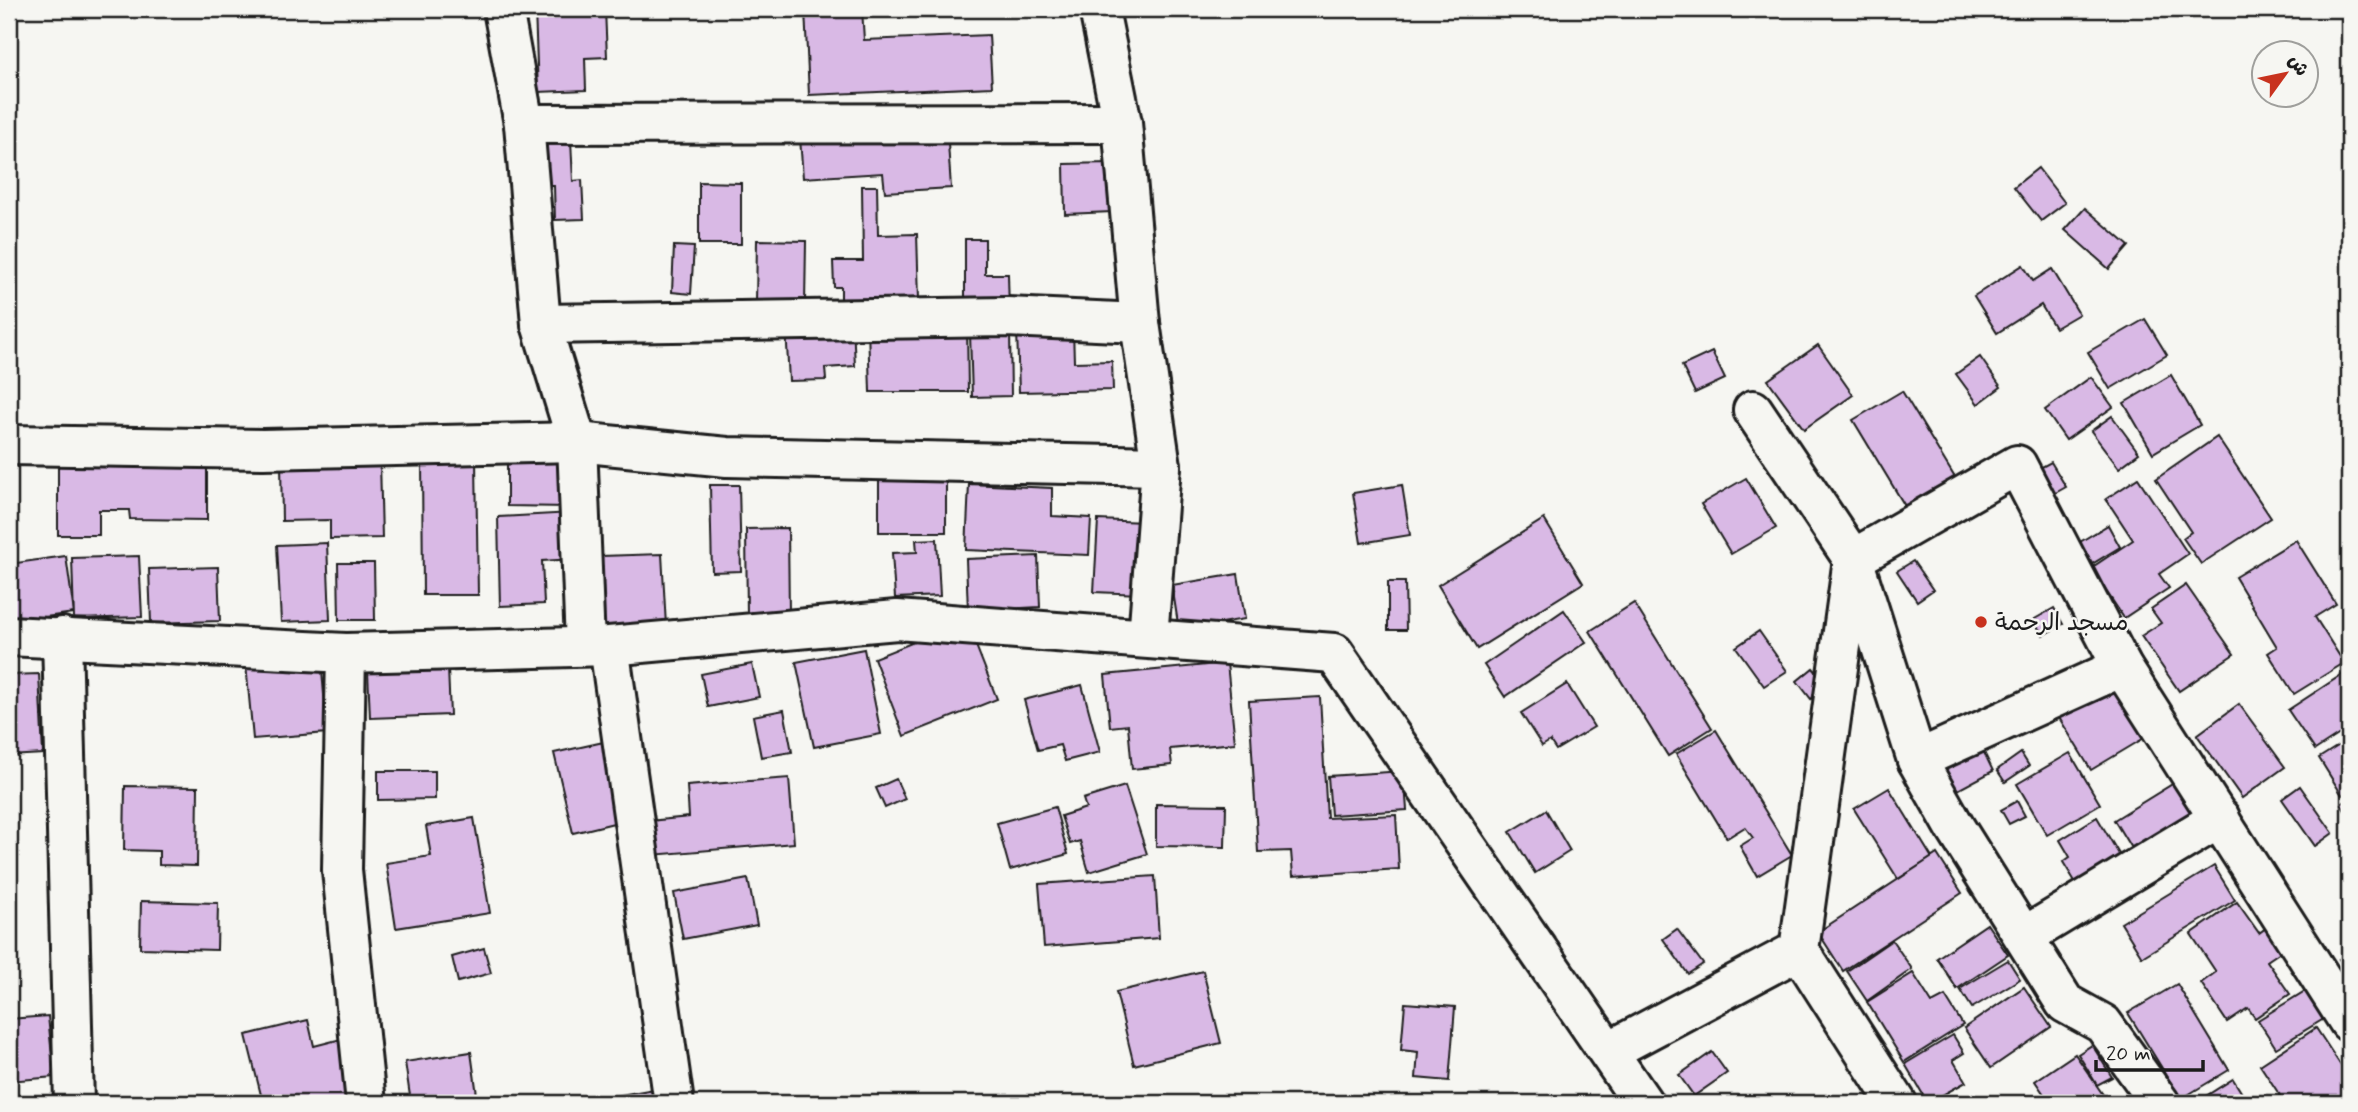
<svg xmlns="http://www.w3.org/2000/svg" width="2358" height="1112" font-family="Mynerve,'Playpen Sans Arabic',sans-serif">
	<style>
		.building { fill: #d9b9e5; stroke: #1c1c1c; stroke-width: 2 }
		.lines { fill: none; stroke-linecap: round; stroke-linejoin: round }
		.minor-casing { stroke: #1c1c1c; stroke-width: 44 }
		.minor { stroke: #f6f6f2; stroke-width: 38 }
		.poi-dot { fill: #c8321e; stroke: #f6f6f2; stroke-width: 2.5 }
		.labels { text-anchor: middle; stroke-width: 5; stroke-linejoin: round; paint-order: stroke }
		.poi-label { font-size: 24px; fill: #1c1c1c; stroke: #f6f6f2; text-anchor: start }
	</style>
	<rect width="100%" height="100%" fill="#f6f6f2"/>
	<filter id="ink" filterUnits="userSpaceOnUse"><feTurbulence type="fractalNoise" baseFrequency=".0143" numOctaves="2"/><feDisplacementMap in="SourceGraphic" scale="14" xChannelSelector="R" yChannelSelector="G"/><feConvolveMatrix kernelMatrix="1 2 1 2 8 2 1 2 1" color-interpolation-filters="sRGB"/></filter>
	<g filter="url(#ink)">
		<g class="building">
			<polygon points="535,9 605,9 607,57 585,58 586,90 538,92"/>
			<polygon points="805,9 862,9 864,40 989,35 992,87 809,95"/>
			<polygon points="898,9 977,9 976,13"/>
			<polygon points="947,128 951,188 885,192 883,173 803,178 800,138"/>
			<polygon points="545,140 571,140 573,181 582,180 584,219 555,220 554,186 546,186"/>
			<polygon points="1110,163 1112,212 1065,214 1064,164"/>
			<polygon points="2038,168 2065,203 2041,221 2014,187"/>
			<polygon points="699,182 741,183 741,244 699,244"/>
			<polygon points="862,186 877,186 878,235 917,234 919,300 841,301 841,287 834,287 833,261 863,261"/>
			<polygon points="2085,208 2129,246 2109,269 2065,230"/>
			<polygon points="965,239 985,239 985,274 1008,274 1009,311 965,311"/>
			<polygon points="757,240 806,241 805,305 756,304"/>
			<polygon points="674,246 694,247 691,294 672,292"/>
			<polygon points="2023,265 2033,281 2052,269 2079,314 2055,328 2041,305 1997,333 1974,296"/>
			<polygon points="2145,319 2167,355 2110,389 2088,352"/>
			<polygon points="853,324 855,366 825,368 826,380 789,381 786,327"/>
			<polygon points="967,326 968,392 870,392 868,327"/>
			<polygon points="1073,329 1074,362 1112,361 1113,390 1019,392 1017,330"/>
			<polygon points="1010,332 1011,396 972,397 970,333"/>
			<polygon points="1818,345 1853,395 1804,429 1768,380"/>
			<polygon points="1712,352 1725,379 1695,393 1682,366"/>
			<polygon points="1980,357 2001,387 1978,404 1956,374"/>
			<polygon points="2171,375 2200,425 2153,453 2124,403"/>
			<polygon points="2091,377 2113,407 2066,440 2045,410"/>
			<polygon points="1902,391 1957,481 1908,511 1853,420"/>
			<polygon points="2112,416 2139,453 2119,468 2091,431"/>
			<polygon points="2217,437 2271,518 2201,564 2183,538 2191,532 2156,479"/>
			<polygon points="507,448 569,450 568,507 507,506"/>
			<polygon points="422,460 476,460 478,595 423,595"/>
			<polygon points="380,461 382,538 330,539 330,520 282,521 281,462"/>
			<polygon points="58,462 207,463 207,520 130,519 129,510 99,510 99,535 58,535"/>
			<polygon points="2051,462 2066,487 2050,496 2036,470"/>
			<polygon points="946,471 946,532 879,532 879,472"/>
			<polygon points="1746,478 1776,528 1731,554 1701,504"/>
			<polygon points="2138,478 2188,554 2159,574 2169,588 2124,618 2091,568 2133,540 2106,499"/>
			<polygon points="969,484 1052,488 1052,516 1091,518 1089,555 966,550"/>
			<polygon points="710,485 739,485 741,571 712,572"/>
			<polygon points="1402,485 1410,535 1361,543 1353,493"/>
			<polygon points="572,513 574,559 542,561 544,604 500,606 498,517"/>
			<polygon points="1544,519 1583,583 1477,649 1438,585"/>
			<polygon points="1098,520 1144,522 1141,594 1094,592"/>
			<polygon points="2108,525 2120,547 2087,567 2075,545"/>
			<polygon points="788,528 789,614 747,615 746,529"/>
			<polygon points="937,539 940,596 895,598 892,553 917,552 916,540"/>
			<polygon points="2296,540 2336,604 2315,617 2344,663 2294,694 2268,653 2277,647 2235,577"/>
			<polygon points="327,543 330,620 281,622 277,545"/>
			<polygon points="662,554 666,626 604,628 601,556"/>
			<polygon points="66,556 74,613 9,622 9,564"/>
			<polygon points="139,556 142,617 74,619 72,558"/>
			<polygon points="1038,556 1040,607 968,611 966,559"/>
			<polygon points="1913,561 1933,590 1917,601 1897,571"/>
			<polygon points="338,563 374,563 375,620 339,620"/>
			<polygon points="218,567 220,621 151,623 149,569"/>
			<polygon points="1238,574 1245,619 1179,630 1172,585"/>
			<polygon points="1388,582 1405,582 1406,630 1388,630"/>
			<polygon points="2186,585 2234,654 2179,691 2141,636 2161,623 2151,609"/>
			<polygon points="1634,603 1712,728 1668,756 1590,631"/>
			<polygon points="2054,608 2063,624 2043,635 2033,620"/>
			<polygon points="1564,610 1586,642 1505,697 1484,665"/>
			<polygon points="949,628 956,644 973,638 997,699 904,736 874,658"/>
			<polygon points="1759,631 1787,671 1764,686 1736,647"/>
			<polygon points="864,649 881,734 814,747 796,662"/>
			<polygon points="321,657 327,733 253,739 246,664"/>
			<polygon points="1227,663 1235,743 1170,749 1172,765 1132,769 1128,725 1110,727 1105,675"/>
			<polygon points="752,664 759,697 708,707 701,674"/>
			<polygon points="448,668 450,715 370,718 368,671"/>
			<polygon points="1813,668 1828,686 1811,699 1797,681"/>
			<polygon points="39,674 43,754 9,756 9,675"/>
			<polygon points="2343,674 2349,684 2349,728 2315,750 2288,710"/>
			<polygon points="2113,683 2146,737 2091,770 2058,716"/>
			<polygon points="1567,684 1594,727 1556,750 1550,741 1542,746 1521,713"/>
			<polygon points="1082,685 1100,752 1065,761 1060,745 1038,750 1024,700"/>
			<polygon points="1320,697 1327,818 1396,815 1399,869 1293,876 1291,851 1258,852 1249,701"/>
			<polygon points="2239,704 2285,767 2242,798 2197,735"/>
			<polygon points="784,710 792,752 761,757 753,716"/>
			<polygon points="1716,730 1792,855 1757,876 1740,846 1753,838 1745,827 1727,838 1676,754"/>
			<polygon points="2349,739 2349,790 2342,795 2319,758"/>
			<polygon points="608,741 626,820 573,833 554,753"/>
			<polygon points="1980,744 1993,771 1956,791 1942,765"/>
			<polygon points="2021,753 2029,766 2005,782 1997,770"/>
			<polygon points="2070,753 2100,804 2047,835 2017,784"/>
			<polygon points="378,771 435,771 435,799 378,800"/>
			<polygon points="1404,771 1407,810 1331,815 1328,776"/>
			<polygon points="789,778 794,843 652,855 649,821 689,817 687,786"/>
			<polygon points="896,779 905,799 885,808 876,788"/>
			<polygon points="2179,780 2198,813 2134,853 2114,820"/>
			<polygon points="125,786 198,787 197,866 159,865 159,851 124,850"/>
			<polygon points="1125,786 1147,854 1089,872 1080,841 1070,844 1061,816 1086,808 1083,799"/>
			<polygon points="2300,786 2333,833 2315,846 2282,799"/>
			<polygon points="1889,788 1932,858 1898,879 1854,809"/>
			<polygon points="2349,799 2349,817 2341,804"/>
			<polygon points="2017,801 2025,816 2009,824 2001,810"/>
			<polygon points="1156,804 1226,805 1225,847 1156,846"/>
			<polygon points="1055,807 1068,854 1010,870 997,823"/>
			<polygon points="1546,810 1570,851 1535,873 1510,832"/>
			<polygon points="2097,817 2123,861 2079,888 2063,862 2070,857 2060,840"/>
			<polygon points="474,818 490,913 396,928 386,863 431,856 426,826"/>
			<polygon points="1937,854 1962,893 1843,971 1818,932"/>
			<polygon points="2214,866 2235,900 2142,957 2121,923"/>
			<polygon points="1155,876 1159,938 1044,947 1039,884"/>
			<polygon points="748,879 757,925 683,939 674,893"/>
			<polygon points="141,901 218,903 217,950 140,948"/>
			<polygon points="2237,902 2259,933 2270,925 2286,948 2267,961 2290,994 2255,1018 2248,1008 2227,1022 2201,983 2216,972 2191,934"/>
			<polygon points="1987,924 2008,955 1957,989 1937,958"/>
			<polygon points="1677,929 1703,964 1688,974 1663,939"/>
			<polygon points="1892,940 1912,969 1867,1001 1847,971"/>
			<polygon points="484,948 491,973 458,982 452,957"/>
			<polygon points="2349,952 2349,975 2339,959"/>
			<polygon points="2008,960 2020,979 1972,1008 1960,989"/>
			<polygon points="1203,971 1221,1043 1134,1065 1116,992"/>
			<polygon points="1913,973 1932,1003 1945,996 1963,1025 1904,1062 1867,1002"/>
			<polygon points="2177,984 2229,1070 2181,1099 2128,1013"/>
			<polygon points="2024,987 2051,1027 1991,1068 1964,1028"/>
			<polygon points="2310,988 2327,1017 2276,1048 2258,1020"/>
			<polygon points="1405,1003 1455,1007 1449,1081 1416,1078 1418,1052 1401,1050"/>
			<polygon points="48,1016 54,1077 9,1081 9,1019"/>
			<polygon points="308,1020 314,1046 349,1037 364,1096 336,1103 263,1103 246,1035"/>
			<polygon points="2316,1028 2349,1078 2349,1103 2285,1103 2260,1065"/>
			<polygon points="1953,1035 1964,1053 1953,1060 1966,1082 1928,1103 1905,1064"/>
			<polygon points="2092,1045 2112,1077 2097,1085 2078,1054"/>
			<polygon points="471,1052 477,1095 411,1103 405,1062"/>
			<polygon points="1712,1052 1727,1073 1694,1096 1679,1075"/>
			<polygon points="2075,1054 2106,1099 2100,1103 2050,1103 2035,1081"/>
			<polygon points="2233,1079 2248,1103 2195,1103"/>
			<polygon points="660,1088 663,1103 576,1103"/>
			<polygon points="2132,1093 2140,1103 2117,1103"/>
		</g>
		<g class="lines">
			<g class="minor-casing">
				<g id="minor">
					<polyline points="503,9 524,124 541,324 577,442 585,645"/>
					<polyline points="1099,9 1122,123 1140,323 1161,466 1148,638"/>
					<polyline points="524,124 1122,123"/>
					<polyline points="541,324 1007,317 1140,323"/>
					<polyline points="1753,410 1853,559 1917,760 1956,829 2065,1003 2103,1024 2160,1103"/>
					<polyline points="9,445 263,449 577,442 727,457 1161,466"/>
					<polyline points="9,636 346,653 609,646 897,620 1334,653 1643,1103"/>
					<polyline points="62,637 74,1103"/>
					<polyline points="609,646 674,1103"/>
					<polyline points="346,653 342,870 366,1103"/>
					<polyline points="1917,760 2122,667"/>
					<polyline points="2025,936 2220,818"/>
					<polyline points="1609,1051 1799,950"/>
					<polyline points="1897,1103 1799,950 1853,559 2017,465 2122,667 2349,1022"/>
				</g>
			</g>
			<use href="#minor" class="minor"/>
		</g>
	</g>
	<circle class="poi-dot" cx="1981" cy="622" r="7"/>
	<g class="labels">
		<g class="poi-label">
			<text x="1995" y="630">مسجد الرحمة</text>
		</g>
	</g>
	<rect width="2358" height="1112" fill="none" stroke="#f6f6f2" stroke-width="35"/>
	<rect x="18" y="18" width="2323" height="1077" fill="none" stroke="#1c1c1c" stroke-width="2.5" filter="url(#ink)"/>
	<g transform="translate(2285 74) rotate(57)"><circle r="33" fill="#f6f6f2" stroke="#9f9f9c" stroke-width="2"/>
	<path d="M0-5L12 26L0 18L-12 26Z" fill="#c8321e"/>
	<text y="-10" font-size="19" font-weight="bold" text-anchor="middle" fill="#1c1c1c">ش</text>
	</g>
	<path d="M2096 1060v10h107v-10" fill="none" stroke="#1c1c1c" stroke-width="3.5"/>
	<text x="2106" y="1060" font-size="21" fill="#1c1c1c" stroke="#f6f6f2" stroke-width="5" paint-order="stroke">20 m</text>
</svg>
